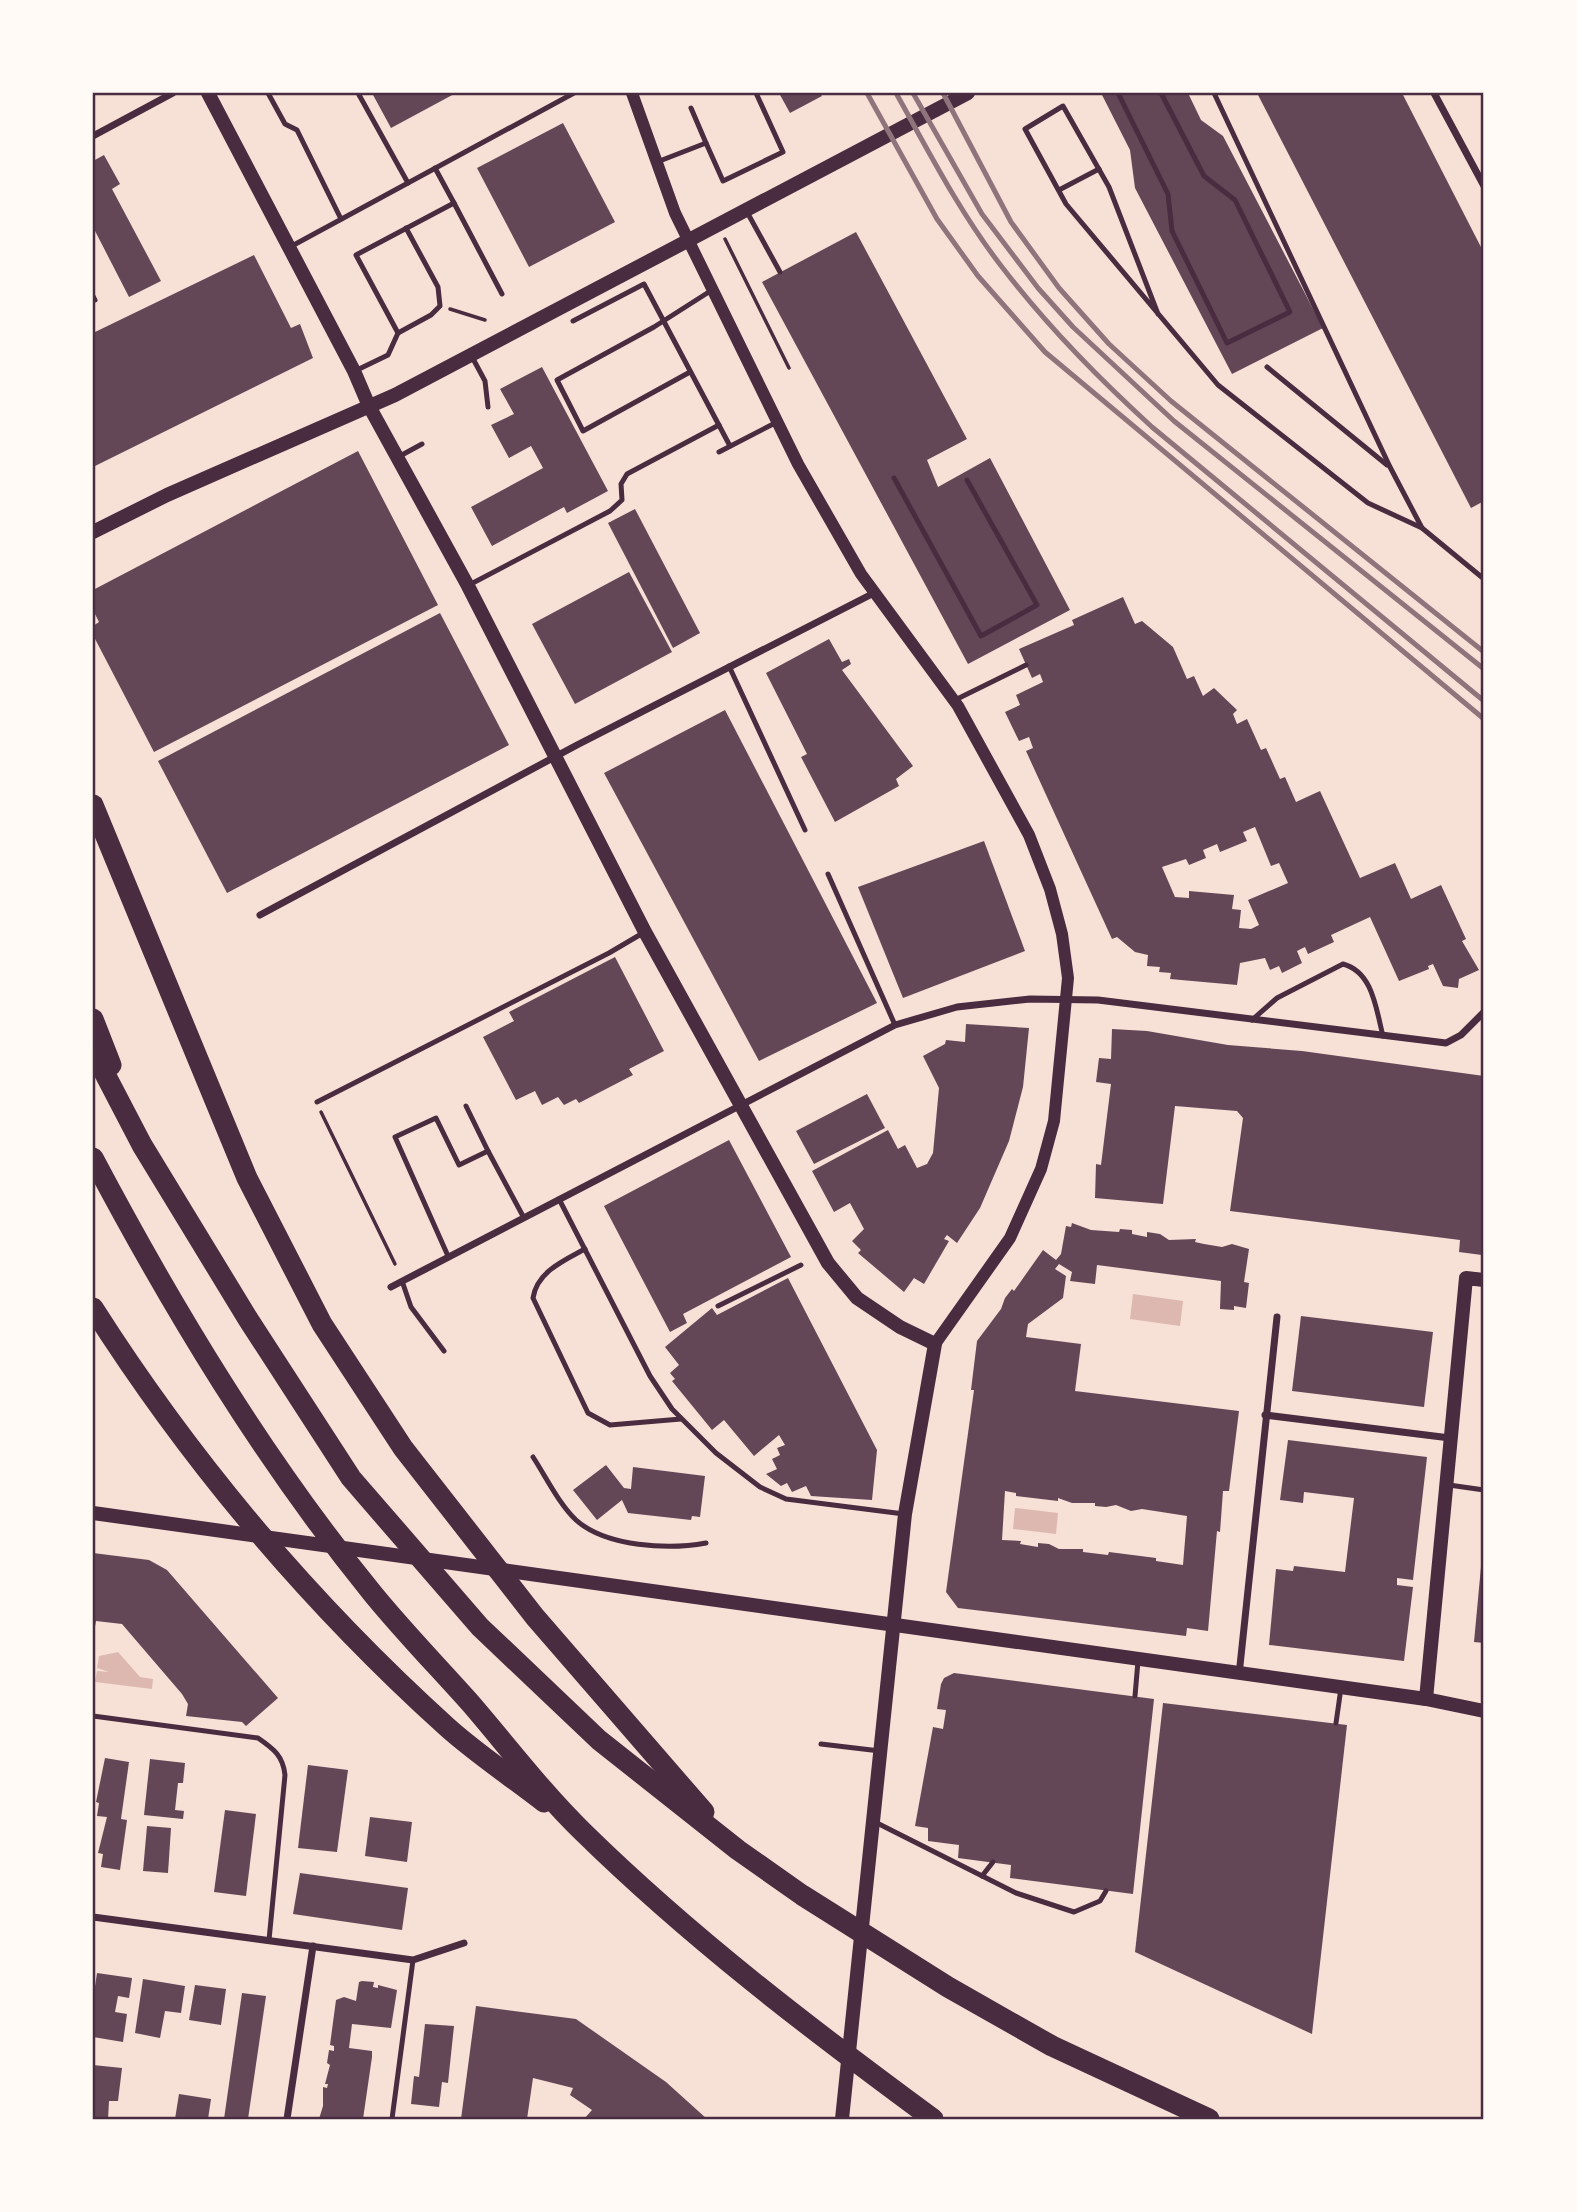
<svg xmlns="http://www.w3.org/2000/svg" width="1577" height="2212" font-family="'Public Sans',sans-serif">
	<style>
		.water { fill: #dcb8b0 }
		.building { fill: #644757; fill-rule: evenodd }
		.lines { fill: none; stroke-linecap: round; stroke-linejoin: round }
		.path { stroke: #4a2c40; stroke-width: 3.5 }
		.service { stroke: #4a2c40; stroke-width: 5 }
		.minor { stroke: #4a2c40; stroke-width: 7 }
		.tertiary { stroke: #4a2c40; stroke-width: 12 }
		.secondary { stroke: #4a2c40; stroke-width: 14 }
		.motorway { stroke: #4a2c40; stroke-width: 21 }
		.rail { stroke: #8f747c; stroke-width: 5 }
		.neatline { fill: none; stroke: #4a2c40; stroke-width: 2.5 }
	</style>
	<rect width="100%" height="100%" fill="#f7e1d7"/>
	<g class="water">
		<polygon points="1133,1294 1183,1301 1180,1326 1130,1319"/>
		<polygon points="1015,1508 1058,1513 1056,1534 1013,1529"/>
		<polygon points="118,1652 140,1677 153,1679 152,1689 95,1682 97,1671 109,1672 97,1668 99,1656"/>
	</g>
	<g class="building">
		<polygon points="372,93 456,93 391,128"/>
		<polygon points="779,93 820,93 822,96 790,113"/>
		<polygon points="1101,93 1188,93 1201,120 1223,136 1323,328 1232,374 1135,188 1130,150"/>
		<polygon points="1257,93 1402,93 1484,253 1484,501 1471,508"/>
		<polygon points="563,123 615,222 529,267 477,168"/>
		<polygon points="104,155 120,184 112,189 161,281 129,297 93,227 93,161"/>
		<polygon points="856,232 967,439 927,460 938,487 990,458 1070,610 968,664 762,282"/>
		<polygon points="254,255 291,328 300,324 313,358 93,467 93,333"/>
		<polygon points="542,367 608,491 567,513 564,507 492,546 471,507 543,468 531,446 509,458 491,425 514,414 500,389"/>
		<polygon points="358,451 438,605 154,752 93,635 93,626 99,622 93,610 93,590"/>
		<polygon points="635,509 700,633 673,648 608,523"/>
		<polygon points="629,572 672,652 575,704 532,624"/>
		<path d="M1123 597 1135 624 1142 621 1173 647 1187 679 1194 676 1203 696 1214 688 1237 710 1233 714 1237 724 1247 719 1261 750 1266 748 1280 779 1285 777 1296 802 1320 791 1360 878 1395 863 1411 899 1441 885 1466 939 1462 941 1479 970 1459 979 1458 988 1443 986 1433 964 1428 966 1429 969 1399 981 1370 917 1331 935 1334 942 1308 954 1305 947 1297 951 1302 963 1282 973 1279 966 1270 970 1265 958 1240 963 1237 985 1170 979 1171 973 1159 972 1160 967 1147 966 1148 955 1135 952 1117 937 1112 939 1026 751 1033 748 1029 737 1019 741 1005 712 1020 705 1016 695 1043 682 1040 674 1032 678 1019 649 1074 625 1072 620ZM1255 827 1271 866 1279 863 1288 883 1248 900 1259 925 1251 929 1239 928 1241 910 1232 909 1234 895 1189 891V898L1175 897 1162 867 1186 859 1189 865 1206 858 1203 850 1217 844 1220 852 1247 841 1243 832Z"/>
		<polygon points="440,613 509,745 227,893 158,761"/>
		<polygon points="829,639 842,662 849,659 851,664 842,670 913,766 896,779 899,786 835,822 801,757 807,754 766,673"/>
		<polygon points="725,710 877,1003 759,1061 604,773"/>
		<polygon points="984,841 1025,951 903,998 858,887"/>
		<polygon points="615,957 664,1051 629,1069 633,1075 579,1103 576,1099 564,1105 558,1097 542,1105 535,1091 516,1100 483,1037 514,1021 509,1012"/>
		<polygon points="966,1024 1029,1028 1023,1087 1009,1141 980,1208 957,1243 947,1235 944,1239 949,1241 924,1284 914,1278 904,1292 858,1253 861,1250 852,1241 864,1229 850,1203 834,1212 812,1171 888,1130 898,1149 905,1145 917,1168 927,1164 933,1153 939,1088 923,1056 945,1044 946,1040 965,1042"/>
		<polygon points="1112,1029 1147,1031 1228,1045 1302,1051 1484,1076 1482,1255 1459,1252 1460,1240 1230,1211 1243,1118 1237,1111 1175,1106 1163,1204 1095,1198 1096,1164 1101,1165 1111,1084 1096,1082 1099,1058 1111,1059"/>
		<polygon points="867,1094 885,1128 814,1164 796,1131"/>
		<polygon points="729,1140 791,1257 683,1314 687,1323 670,1332 604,1206"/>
		<path d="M1072 1223 1091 1230 1119 1232 1120 1229 1132 1230V1234L1147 1237V1232L1160 1234 1169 1240 1196 1239 1195 1242 1204 1244 1222 1247 1232 1244 1249 1249 1244 1282 1249 1283 1246 1308 1234 1306V1310L1220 1309 1221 1281 1097 1265 1095 1284 1070 1281 1072 1272 1059 1264 1055 1269 1066 1276 1063 1298 1028 1324 1026 1337 1081 1344 1075 1391 1239 1411 1229 1491H1223L1220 1532 1217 1531 1208 1631 1187 1628 1186 1636 958 1608 946 1592 974 1390H971L977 1341 1001 1309 1005 1298 1012 1289 1014 1291 1043 1250 1056 1260 1061 1254 1066 1226 1071 1227ZM1005 1491 1016 1493V1496L1058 1501V1498L1072 1503H1095V1506L1106 1507 1116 1505 1131 1511 1142 1509 1187 1516 1183 1565 1156 1561V1558L1109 1552 1108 1555 1083 1552V1549H1059L1049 1544 1038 1543V1547L1020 1544 1021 1541 1002 1540Z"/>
		<polygon points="788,1278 877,1450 872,1500 811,1496 806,1486 792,1492 787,1483 781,1486 766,1474 777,1469 772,1459 780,1455 777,1448 785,1445 779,1435 754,1456 724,1420 712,1430 672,1381 675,1379 670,1373 679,1365 665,1347 712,1308 717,1315"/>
		<polygon points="1301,1316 1433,1332 1424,1407 1292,1391"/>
		<polygon points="1288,1440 1427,1457 1413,1580 1397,1578 1397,1585 1413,1587 1404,1661 1269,1645 1276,1569 1293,1571 1294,1566 1345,1572 1354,1498 1304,1492 1303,1503 1280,1500"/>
		<polygon points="606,1465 624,1488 631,1489 633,1467 705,1476 700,1517 692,1516 691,1520 628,1513 622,1500 597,1520 573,1490"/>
		<polygon points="93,1553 149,1560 167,1570 278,1698 246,1726 242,1722 186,1716 188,1704 182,1694 122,1624 96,1621 93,1638"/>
		<polygon points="1482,1556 1484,1556 1484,1643 1474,1642"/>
		<polygon points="954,1673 1154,1699 1133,1894 1010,1878 1011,1865 958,1858 959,1845 928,1841 928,1828 915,1826 933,1727 943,1729 946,1710 937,1709 941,1684 944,1678"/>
		<polygon points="1163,1703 1347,1725 1312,2034 1135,1952"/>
		<polygon points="105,1758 129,1762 121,1819 127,1820 120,1870 101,1867 103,1854 98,1853 107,1817 97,1816 99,1803 96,1802"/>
		<polygon points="150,1759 185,1763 183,1783 178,1783 175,1810 184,1811 183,1819 144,1815"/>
		<polygon points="308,1765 348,1770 337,1852 298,1848"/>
		<polygon points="225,1810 256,1814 246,1896 214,1892"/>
		<polygon points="370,1817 412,1822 407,1862 365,1856"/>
		<polygon points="147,1826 171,1828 168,1873 143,1871"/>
		<polygon points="300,1873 408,1888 402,1930 293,1914"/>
		<polygon points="97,1973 132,1978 129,1998 118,1996 115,2012 127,2014 123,2042 93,2037 93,2000"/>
		<polygon points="143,1979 185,1986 181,2013 165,2011 160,2038 135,2033"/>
		<polygon points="362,1981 374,1982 373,1987 378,1988 378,1985 397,1990 391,2028 352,2024 349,2048 372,2051 372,2057 363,2119 319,2119 323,2106 323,2087 327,2088 328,2084 325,2084 330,2065 327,2063 329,2050 334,2051 334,2046 330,2045 336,2000 344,1997 356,2001 359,1982"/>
		<polygon points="195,1985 226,1989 221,2025 189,2020"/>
		<polygon points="242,1993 266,1996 248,2119 224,2119"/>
		<polygon points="476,2006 576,2019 666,2082 707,2119 584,2119 592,2110 570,2095 573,2088 533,2078 527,2119 461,2119"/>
		<polygon points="425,2024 454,2026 448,2083 442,2082 439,2107 411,2104 414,2076 419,2077"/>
		<polygon points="93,2065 122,2068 118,2101 109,2101 108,2119 93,2119"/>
		<polygon points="179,2094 211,2099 208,2119 175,2119"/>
	</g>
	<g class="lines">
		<g class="path">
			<polyline points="725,239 789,368"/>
			<polyline points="450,309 485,320"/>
			<polyline points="321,1112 395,1264"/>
		</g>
		<g class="service">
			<polyline points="268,93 285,124 297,130 341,219"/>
			<polyline points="358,93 408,183"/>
			<polyline points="1118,93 1168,194 1172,231 1227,343 1290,312 1235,200 1204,176 1161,93"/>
			<polyline points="1214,93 1390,467 1422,528 1484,579"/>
			<polyline points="691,108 706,143"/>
			<polyline points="657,162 706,143 723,181 783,152 756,93"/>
			<polyline points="1059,190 1099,169"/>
			<polyline points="454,203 502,294"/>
			<polyline points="747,212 780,272"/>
			<polyline points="290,247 574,93"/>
			<polyline points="93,296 95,300"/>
			<polyline points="1158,314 1109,187 1063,106 1025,129 1066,204 1218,385 1368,503 1422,528"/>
			<polyline points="573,321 644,284 730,446"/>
			<polyline points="398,333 356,255 454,203 435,168"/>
			<polyline points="471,355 485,381 488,407"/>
			<polyline points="1267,367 1387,465"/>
			<polyline points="357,370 388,355 398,333 431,315 440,306 438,287 406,228"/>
			<polyline points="690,372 583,431 557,380 654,327 712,290"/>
			<polyline points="719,452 777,422"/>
			<polyline points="400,456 422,444"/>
			<polyline points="894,478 981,636 1037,605 967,480"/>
			<polyline points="469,585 610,511 622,500 621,484 627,474 719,425"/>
			<polyline points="729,666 805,830"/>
			<polyline points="953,701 1026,665"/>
			<polyline points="828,874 895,1025"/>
			<path d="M1252 1020 1277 998 1343 964C1373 972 1376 1009 1383 1036"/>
			<polyline points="317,1102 609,953 643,933"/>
			<polyline points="466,1106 488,1151"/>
			<polyline points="559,1199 650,1376 672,1409 716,1453 760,1487 786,1499 904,1514"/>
			<path d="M585 1249C563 1261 537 1272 533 1298L588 1413 610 1425 681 1419"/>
			<polyline points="448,1256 395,1137 436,1118 459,1165 488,1151 524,1218"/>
			<polyline points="402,1281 411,1307 444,1351"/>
			<polyline points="718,1306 801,1265"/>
			<path d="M533 1457C546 1477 559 1504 576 1520 606 1547 669 1550 706 1543"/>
			<polyline points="1449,1485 1484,1490"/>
			<polyline points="1135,1696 1138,1661"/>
			<path d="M93 1716 258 1738C274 1749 283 1756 285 1775L269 1940"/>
			<polyline points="1336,1723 1341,1688"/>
			<polyline points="821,1744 880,1751"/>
			<polyline points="875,1822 1016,1893 1074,1912 1100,1901 1106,1891"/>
			<polyline points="982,1876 993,1862"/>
			<polyline points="392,2119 413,1960"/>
		</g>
		<g class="minor">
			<polyline points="1434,93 1484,186"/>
			<polyline points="93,136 173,93"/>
			<polyline points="260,915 577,745 874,593"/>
			<polyline points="391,1287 895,1025 957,1007 1030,999 1098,1000 1446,1043 1461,1035 1484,1012"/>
			<polyline points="1265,1415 1450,1438"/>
			<polyline points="1239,1675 1277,1317"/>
			<polyline points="93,1917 413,1960 464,1943"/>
			<polyline points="287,2119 313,1946"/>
		</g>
		<polyline class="tertiary" points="632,93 675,213 798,464 861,574 958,706 1029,835 1050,889 1062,934 1068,978 1054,1121 1041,1169 1010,1238 935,1344"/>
		<g class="secondary">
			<polyline points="208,93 354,371 369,406 468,586 645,932 828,1263 857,1298 900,1327 935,1344 905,1514 842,2119"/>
			<polyline points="93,532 167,495 395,395 968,93"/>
			<polyline points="93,1513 1426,1699 1484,1711"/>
			<polyline points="1426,1699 1466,1278 1484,1280"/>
		</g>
		<g class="motorway">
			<polyline points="93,805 247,1178 322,1324 403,1448 535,1617 704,1812"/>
			<polyline points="93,1019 111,1065"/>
			<polyline points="93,1051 142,1145 248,1319 351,1478 480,1627 599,1740 738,1850 802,1895 948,1987 1052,2046 1209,2119"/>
			<path d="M93 1158C174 1311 264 1460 373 1594 404 1632 439 1668 472 1705 508 1747 543 1793 583 1832 691 1938 812 2030 933 2119"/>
			<path d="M93 1308C193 1465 309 1602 447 1727 477 1754 512 1777 544 1802"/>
		</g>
		<g class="rail">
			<polyline points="867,93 937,219 978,276 1045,352 1484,719"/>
			<path d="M896 93C929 152 960 213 1002 267 1047 326 1098 378 1152 427L1484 701"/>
			<polyline points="913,93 982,214 1038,288 1073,327 1174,421 1484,669"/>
			<polyline points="943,93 1011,222 1059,288 1109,344 1171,401 1484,652"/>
		</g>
	</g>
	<rect width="1577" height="2212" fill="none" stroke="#fffaf5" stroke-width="189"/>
	<rect x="94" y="94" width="1388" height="2024" class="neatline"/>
</svg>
